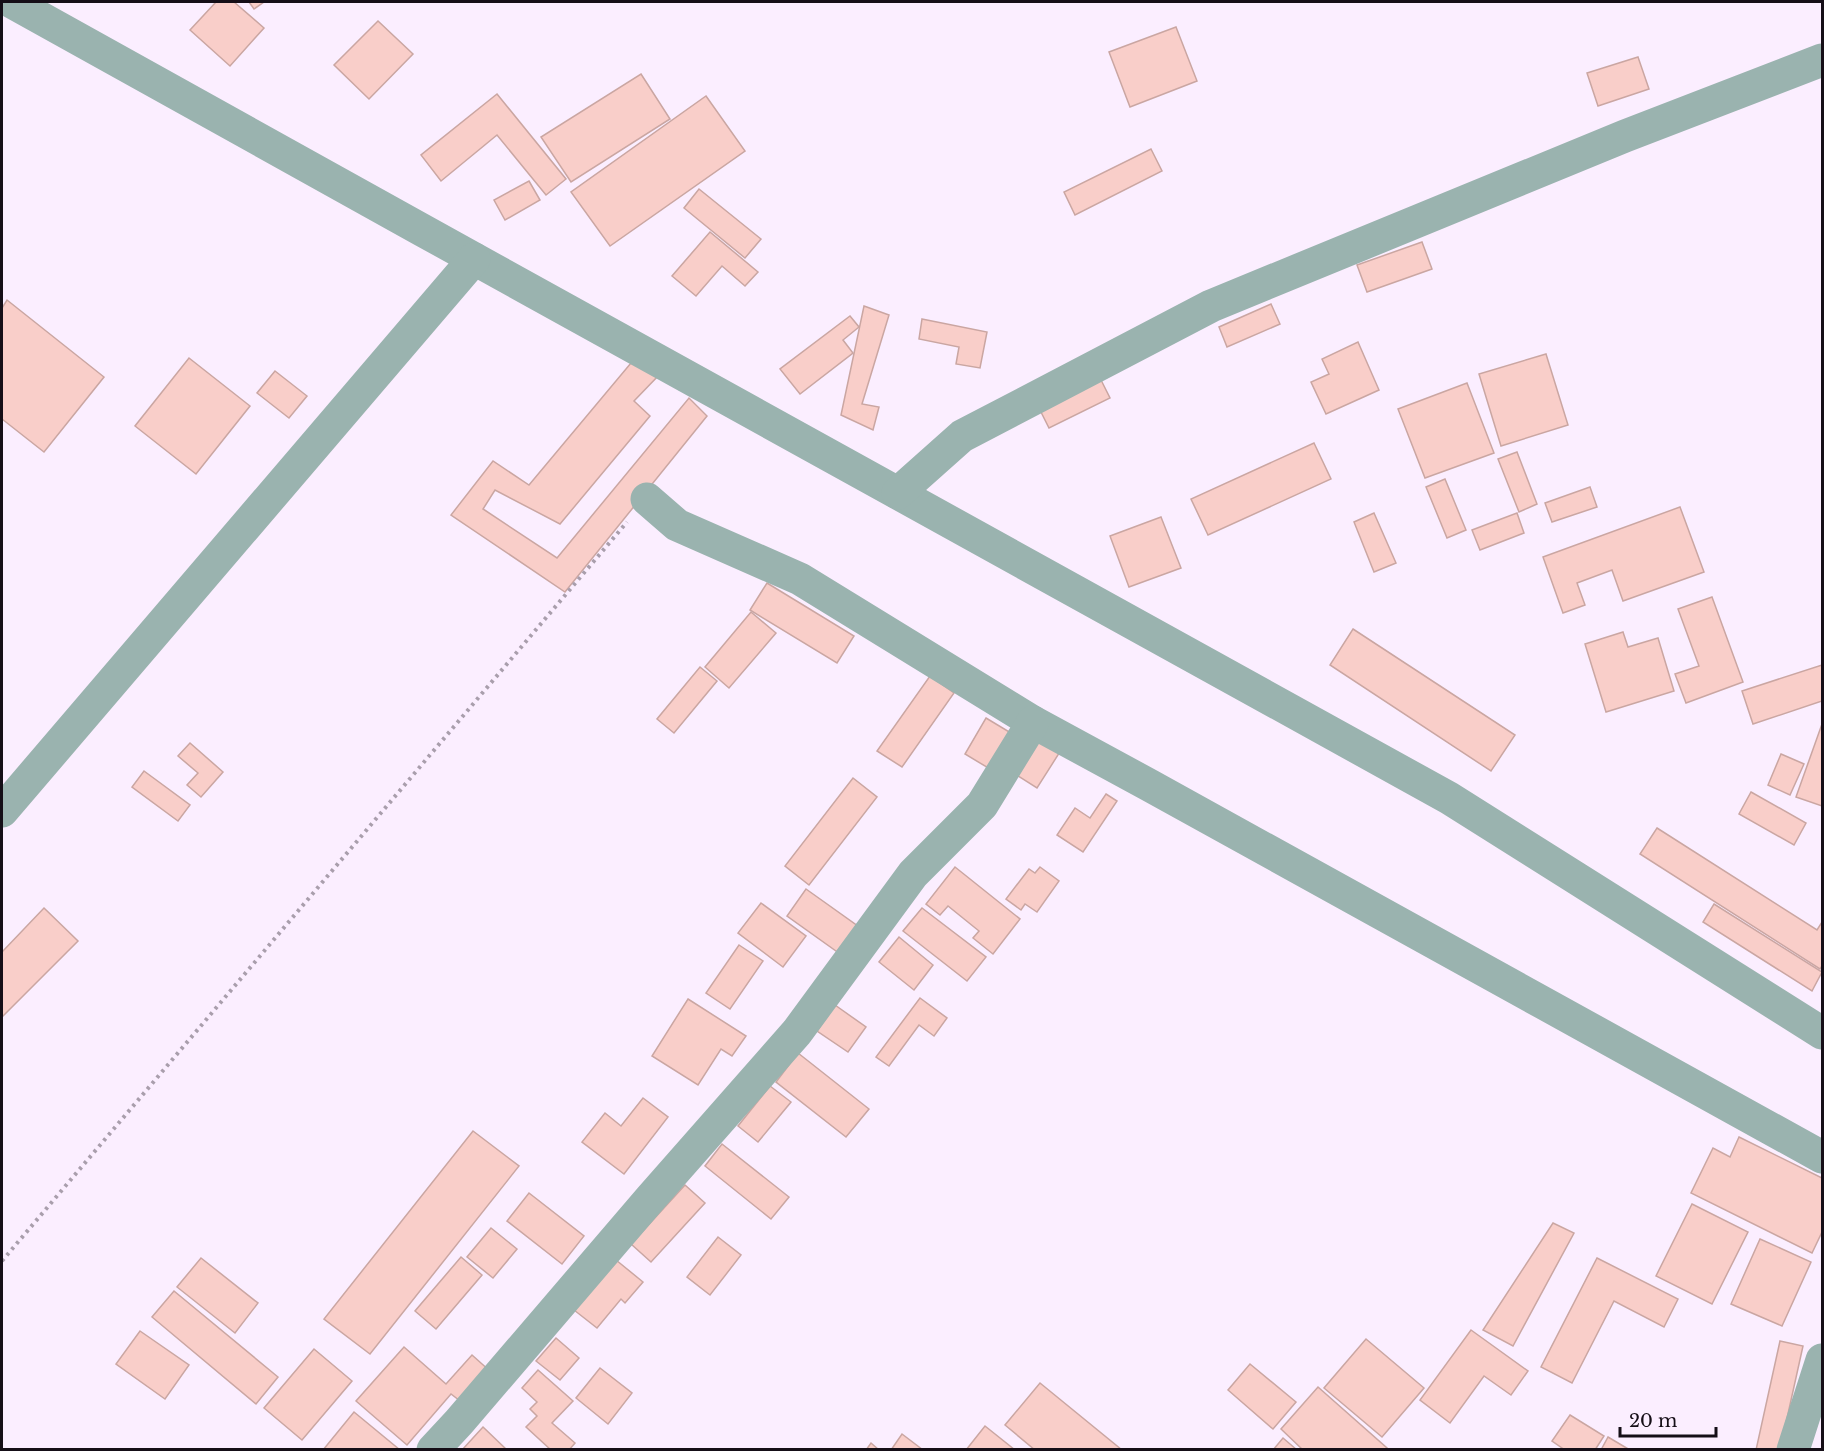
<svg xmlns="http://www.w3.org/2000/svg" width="1824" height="1451" font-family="'Libre Baskerville',serif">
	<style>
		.building { fill: #f9cec9; stroke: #caa6a2; stroke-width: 1.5 }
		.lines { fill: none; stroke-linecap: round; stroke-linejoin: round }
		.path { stroke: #a99eac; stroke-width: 4; stroke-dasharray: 3 4.5; stroke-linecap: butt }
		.minor { stroke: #9ab3af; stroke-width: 33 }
	</style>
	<rect width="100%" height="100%" fill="#fbeeff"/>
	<g class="building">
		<polygon points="216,2 234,2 264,28 230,66 190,30"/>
		<polygon points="249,2 264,2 254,9"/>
		<polygon points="378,21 413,54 369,99 334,65"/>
		<polygon points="1176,27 1197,81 1130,107 1109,52"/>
		<polygon points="1638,57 1649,89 1598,106 1587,73"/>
		<polygon points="641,74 670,119 571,182 541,137"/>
		<polygon points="497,94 566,179 546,195 497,135 441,181 421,155"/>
		<polygon points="706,96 745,151 610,246 571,192"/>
		<polygon points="1151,149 1162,171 1075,215 1064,192"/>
		<polygon points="529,181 540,200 505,220 494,200"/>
		<polygon points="699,189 761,239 745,258 684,208"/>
		<polygon points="710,232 758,272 745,286 722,266 696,296 672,276"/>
		<polygon points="1422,242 1432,269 1367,292 1357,265"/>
		<polygon points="7,300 104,377 44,452 2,419 2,308"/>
		<polygon points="1271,304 1280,324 1227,347 1219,327"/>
		<polygon points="864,306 889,315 862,404 879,407 873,430 841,415"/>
		<polygon points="850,316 859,327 843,340 853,353 800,394 780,369"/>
		<polygon points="922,319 987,332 980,368 956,364 959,347 919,339"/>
		<polygon points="1358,342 1379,390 1326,414 1311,382 1329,374 1322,359"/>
		<polygon points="1546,354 1568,425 1501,446 1479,374"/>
		<polygon points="636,357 659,375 634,401 650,416 560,524 495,490 483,509 557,558 689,398 707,416 565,592 451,515 493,461 529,485"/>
		<polygon points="189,358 250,406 196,474 135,426"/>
		<polygon points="275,371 307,396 289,418 257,393"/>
		<polygon points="1100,378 1110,398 1049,428 1039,408"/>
		<polygon points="1467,383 1494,453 1425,478 1398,409"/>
		<polygon points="1314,443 1331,479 1208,535 1191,499"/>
		<polygon points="1517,452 1537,504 1519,512 1498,459"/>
		<polygon points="1445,479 1466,530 1447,538 1426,487"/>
		<polygon points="1590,487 1597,507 1552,522 1545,503"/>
		<polygon points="1680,507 1704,572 1623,601 1612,570 1577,583 1585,605 1563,613 1543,557"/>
		<polygon points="1374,513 1396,563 1374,572 1354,522"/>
		<polygon points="1517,513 1524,533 1480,550 1472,530"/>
		<polygon points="1161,517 1181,568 1129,587 1110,536"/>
		<polygon points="767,583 854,636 837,663 750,610"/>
		<polygon points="1712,597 1743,682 1686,703 1675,674 1699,666 1678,609"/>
		<polygon points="751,612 776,633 729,688 705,667"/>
		<polygon points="1353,629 1515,735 1491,771 1330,665"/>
		<polygon points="1623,632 1628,647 1658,638 1674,691 1606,712 1585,644"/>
		<polygon points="1822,665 1822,701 1753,724 1742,691"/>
		<polygon points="700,667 717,681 674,733 657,719"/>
		<polygon points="930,676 954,693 902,767 877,751"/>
		<polygon points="986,718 1016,736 995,772 965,754"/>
		<polygon points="1822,724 1822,806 1796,797"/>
		<polygon points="1041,733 1063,747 1037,788 1015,774"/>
		<polygon points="190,743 223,772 201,797 187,785 198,773 178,756"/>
		<polygon points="1781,754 1804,764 1790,795 1768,785"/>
		<polygon points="144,771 190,805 178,821 132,787"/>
		<polygon points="853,778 877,797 809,885 785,866"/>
		<polygon points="1751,792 1806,823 1794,845 1739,814"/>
		<polygon points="1106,794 1117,801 1083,852 1057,835 1075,808 1090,818"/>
		<polygon points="1657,828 1817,930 1822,922 1822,966 1820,969 1640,854"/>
		<polygon points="955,867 1020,919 993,954 973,938 979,931 948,906 940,915 926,904"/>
		<polygon points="1040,867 1059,881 1037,912 1025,904 1021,910 1006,899 1029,869 1035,873"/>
		<polygon points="806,889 862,929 843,956 787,916"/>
		<polygon points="761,903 806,936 783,967 738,933"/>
		<polygon points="1714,904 1822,972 1812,991 1703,922"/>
		<polygon points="44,908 78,941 2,1017 2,952"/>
		<polygon points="922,908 986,957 967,981 903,931"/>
		<polygon points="899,937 933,965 914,990 879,962"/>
		<polygon points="739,945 763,961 730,1009 706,993"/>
		<polygon points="920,998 947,1018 934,1036 919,1025 889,1066 876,1057"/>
		<polygon points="688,999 746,1036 732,1056 721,1049 698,1085 652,1056"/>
		<polygon points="835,1005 866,1027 848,1052 817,1031"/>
		<polygon points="798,1053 869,1109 846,1137 776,1082"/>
		<polygon points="770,1086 791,1102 758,1142 738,1126"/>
		<polygon points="643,1098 668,1117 624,1174 582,1142 605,1113 621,1126"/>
		<polygon points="473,1131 519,1166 370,1354 324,1319"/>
		<polygon points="1739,1137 1822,1178 1822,1232 1812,1253 1691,1193 1713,1148 1730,1157"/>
		<polygon points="722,1144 789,1197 771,1219 705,1166"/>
		<polygon points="685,1185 705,1203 651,1262 631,1244"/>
		<polygon points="529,1193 584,1236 562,1264 507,1221"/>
		<polygon points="1692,1204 1748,1232 1712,1304 1656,1276"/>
		<polygon points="1553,1223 1574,1233 1513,1346 1483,1330"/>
		<polygon points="491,1228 517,1249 493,1278 467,1257"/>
		<polygon points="718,1237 741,1255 710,1295 687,1277"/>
		<polygon points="1760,1239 1811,1262 1782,1326 1731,1304"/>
		<polygon points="461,1257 482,1275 436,1329 415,1311"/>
		<polygon points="201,1258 258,1303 235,1333 177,1287"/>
		<polygon points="1597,1258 1678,1299 1664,1327 1614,1301 1572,1383 1541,1367"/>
		<polygon points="616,1260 643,1282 625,1303 621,1299 597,1328 574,1310"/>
		<polygon points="174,1291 278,1377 256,1404 152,1317"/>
		<polygon points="1471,1330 1528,1371 1511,1395 1484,1376 1450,1423 1420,1400"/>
		<polygon points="140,1331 189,1365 165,1399 116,1364"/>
		<polygon points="556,1338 579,1358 560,1380 536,1361"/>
		<polygon points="1366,1339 1424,1388 1382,1437 1324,1388"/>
		<polygon points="1780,1341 1803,1346 1780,1450 1756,1450"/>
		<polygon points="404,1347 446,1384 472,1355 491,1372 464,1404 451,1394 407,1445 356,1401"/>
		<polygon points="314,1349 352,1381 302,1440 264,1408"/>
		<polygon points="1250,1364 1296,1402 1273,1429 1228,1390"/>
		<polygon points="600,1368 632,1393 608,1424 576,1398"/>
		<polygon points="538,1370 573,1401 552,1423 575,1443 569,1450 551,1450 526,1427 537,1416 530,1409 537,1402 522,1388"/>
		<polygon points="1040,1383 1122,1450 1035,1450 1005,1425"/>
		<polygon points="1318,1387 1387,1448 1386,1450 1303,1450 1281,1429"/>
		<polygon points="354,1412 400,1450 323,1450"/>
		<polygon points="1570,1415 1604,1436 1595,1450 1565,1450 1552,1441"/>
		<polygon points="985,1426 1015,1450 966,1450"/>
		<polygon points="483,1427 507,1450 462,1450"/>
		<polygon points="902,1434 923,1450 891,1450"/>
		<polygon points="1608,1437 1630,1450 1601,1450"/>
		<polygon points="1283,1438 1297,1450 1273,1450"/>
		<polygon points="871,1443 879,1450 866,1450"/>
	</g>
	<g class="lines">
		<polyline class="path" points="2,1261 627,522"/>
		<g class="minor">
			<polyline points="12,2 422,230 1449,798 1822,1033"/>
			<polyline points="898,493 962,436 1211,306 1625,136 1822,60"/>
			<polyline points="647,499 677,525 800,579 1033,722 1149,785 1822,1157"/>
			<polyline points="2,811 474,259"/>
			<polyline points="433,1450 459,1422 650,1199 797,1032 913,874 982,805 1033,722"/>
			<polyline points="1793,1450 1822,1360"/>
		</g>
	</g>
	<rect width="1824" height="1451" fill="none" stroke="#150e17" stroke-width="6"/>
	<path d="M1620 1427v9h96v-9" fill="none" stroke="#150e17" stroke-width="3"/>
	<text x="1629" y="1427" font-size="18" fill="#150e17" stroke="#fbeeff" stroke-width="4.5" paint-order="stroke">20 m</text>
</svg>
